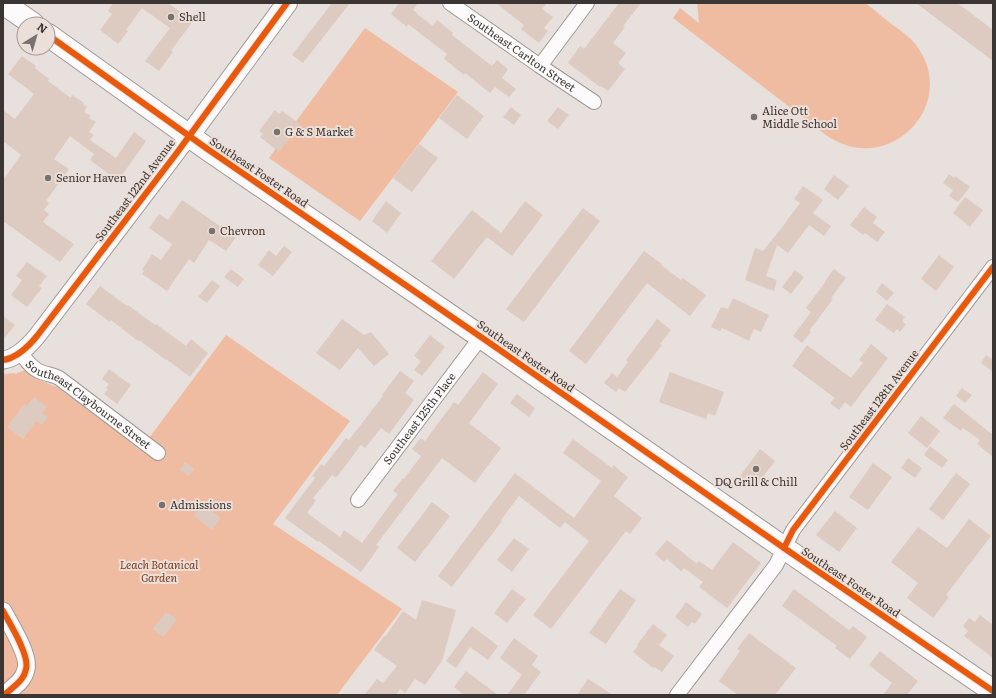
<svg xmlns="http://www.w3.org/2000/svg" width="996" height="698" font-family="Literata,serif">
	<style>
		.green { fill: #efbca1 }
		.building { fill: #ddcbc2 }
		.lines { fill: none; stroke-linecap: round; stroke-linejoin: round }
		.minor-casing { stroke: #9f9a97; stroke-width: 16 }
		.tertiary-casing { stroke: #9f9a97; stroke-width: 19 }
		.secondary-casing { stroke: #9f9a97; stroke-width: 22 }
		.primary-casing { stroke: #9f9a97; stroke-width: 24 }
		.minor { stroke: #fcfafa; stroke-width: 14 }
		.tertiary { stroke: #fcfafa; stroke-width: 17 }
		.secondary { stroke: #fcfafa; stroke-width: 20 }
		.primary { stroke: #fcfafa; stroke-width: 22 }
		.cycleway-casing { stroke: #ecded8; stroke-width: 8 }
		.cycleway { stroke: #e8590c; stroke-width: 6 }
		.poi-dot { fill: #78726e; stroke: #ecded8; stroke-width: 1.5 }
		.labels { text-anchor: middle; stroke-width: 4; stroke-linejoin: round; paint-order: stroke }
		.poi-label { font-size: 11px; fill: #3b3633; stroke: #ecded8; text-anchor: start }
		.street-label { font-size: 11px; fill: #3b3633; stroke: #ecded8 }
		.park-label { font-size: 11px; font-style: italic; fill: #7a4120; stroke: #ecded8 }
	</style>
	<rect width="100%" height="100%" fill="#e8e0dc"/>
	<g class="green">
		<path d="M697 3C740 3 782 3 825 3 835 3 845 3 855 3 858 3 862 2 864 3 867 4 870 7 872 8 879 14 886 20 893 25 901 31 910 37 916 45 961 104 888 179 826 135L673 18 680 8 699 23 698 12Z"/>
		<polygon points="365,28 458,92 360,221 269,158"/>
		<polygon points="226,335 350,421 273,524 402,609 337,695 3,695 3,374 14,373 15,374 25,370 34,378 44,382 57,387 105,422 140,450"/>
	</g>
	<g class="building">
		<polygon points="113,3 168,3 193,21 171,51 173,52 159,71 145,61 170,28 142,8 126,30 128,31 118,44 100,30 112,14 108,11"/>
		<polygon points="332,3 350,3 303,63 292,55"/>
		<polygon points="399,3 418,3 413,10 417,13 417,14 433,26 437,20 453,33 452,35 492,66 497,60 508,69 502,78 516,89 509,97 495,87 490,93 465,73 464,75 444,59 447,54 408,24 407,27 391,14"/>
		<polygon points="496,3 547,3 542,9 553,17 544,28 548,31 539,43 521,29 524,25"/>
		<polygon points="619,3 641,3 623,26 625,27 613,43 626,53 618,63 625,69 608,91 601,86 600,87 568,63 580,46 584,49"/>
		<polygon points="916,3 957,3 968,11 993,30 993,61"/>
		<polygon points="22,56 36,66 35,68 49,79 48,81 71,98 72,95 84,103 83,104 87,107 84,112 91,116 89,118 96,122 89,132 94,135 90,140 116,158 134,132 146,141 118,181 90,160 94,154 70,136 54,159 69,169 46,201 49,203 44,210 49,214 43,222 74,244 60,262 3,221 3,180 21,155 3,141 3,110 15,119 34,94 8,74"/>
		<polygon points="457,95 484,116 467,139 439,118"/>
		<polygon points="511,107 521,115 514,125 503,117"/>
		<polygon points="558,107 569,115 558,129 547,121"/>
		<polygon points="275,110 279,114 282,111 300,124 279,152 260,137 263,134 259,131"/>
		<polygon points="419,144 438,158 412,192 393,178"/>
		<polygon points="949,174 954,178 955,176 970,187 958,202 949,196 953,190 943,183"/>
		<polygon points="834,175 849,186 838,200 824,189"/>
		<polygon points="803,186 823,200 813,213 831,226 824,236 809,225 788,253 777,245 766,276 777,280 774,291 745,280 755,248 763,251 783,226 800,203 794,199"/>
		<polygon points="965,197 983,210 970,227 953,213"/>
		<polygon points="182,200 236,237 226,251 209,240 194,263 189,259 167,291 142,274 144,271 142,270 152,254 161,260 172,244 149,228 159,214 168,220"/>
		<polygon points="386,201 401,213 387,233 372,221"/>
		<polygon points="525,201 543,215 512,256 487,237 454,279 431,261 472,210 501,233"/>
		<polygon points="864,207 877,217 873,223 885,232 877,242 865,233 863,235 850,225"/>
		<polygon points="583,208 600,221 524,322 506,309"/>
		<polygon points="284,246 292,252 273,276 258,265 269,250 276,256"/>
		<polygon points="644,251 662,264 661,265 681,280 683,278 706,295 690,316 647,283 586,364 569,351"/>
		<polygon points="939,255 954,267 936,291 921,279"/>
		<polygon points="27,262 47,276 39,286 42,288 27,307 11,295 22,280 16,276"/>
		<polygon points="231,269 244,279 238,287 224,277"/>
		<polygon points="834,269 846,278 831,298 833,299 809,331 811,332 802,343 793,336 811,312 806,308 826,281 825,281"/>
		<polygon points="795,270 804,277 791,294 782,287"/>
		<polygon points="212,280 220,286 207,303 198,297"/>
		<polygon points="882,283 894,293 887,301 876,292"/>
		<polygon points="100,286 127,306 128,305 155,325 156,324 186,346 191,339 208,353 190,377 166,359 166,360 139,340 138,341 111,320 110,322 86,304"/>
		<polygon points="733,298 769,315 761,332 754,329 749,341 722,328 720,331 711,327 721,307 728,309"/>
		<polygon points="887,304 905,317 902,321 906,324 900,332 897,329 894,333 875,320"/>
		<polygon points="3,316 15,325 3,340"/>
		<polygon points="342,319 364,335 371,332 389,354 374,366 358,348 340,370 316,353"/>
		<polygon points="657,319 671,330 660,344 662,345 625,392 619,388 616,392 604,383 612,373 617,377 628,362 626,360"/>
		<polygon points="430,335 445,347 422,376 414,370 421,361 414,356"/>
		<polygon points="871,344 888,358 851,407 845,402 839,410 830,403 835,398 792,366 807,345 851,378 863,363 859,360"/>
		<polygon points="986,355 993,360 993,372 981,363"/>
		<polygon points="109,369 131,385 117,404 104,394 108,389 106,388 109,384 102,379"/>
		<polygon points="400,371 414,381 405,393 414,400 389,434 381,428 365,448 361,445 336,478 332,475 313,498 316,500 307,513 340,537 344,530 362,543 398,494 393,491 403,478 404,479 421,456 412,449 421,438 425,441 454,402 458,405 483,372 498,384 469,423 501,448 475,483 442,458 376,545 379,547 361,572 319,541 318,542 285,518 315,478 312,476 321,464 324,466 346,438 349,440 383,396 382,395"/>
		<polygon points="670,372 724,392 715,416 708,413 706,419 659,402"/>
		<polygon points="962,388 972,395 965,403 956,396"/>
		<polygon points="517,394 535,408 529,417 510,403"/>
		<polygon points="34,397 47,407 42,413 48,417 42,425 36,421 23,439 7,427 24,404 27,406"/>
		<polygon points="954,404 993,435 993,457 977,444 980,440 963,428 961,431 943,418"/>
		<polygon points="921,416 940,431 927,448 908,433"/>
		<polygon points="573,439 612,468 613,465 628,477 614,496 642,518 630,534 626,531 551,629 533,615 589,541 565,522 560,528 519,496 501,520 502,521 452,587 438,576 515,473 574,518 601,481 563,453"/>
		<polygon points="930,446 948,460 942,468 924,455"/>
		<polygon points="760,449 775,461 755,487 740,476"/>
		<polygon points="908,458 922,468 915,478 901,468"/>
		<polygon points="185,462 194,469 189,476 180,470"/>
		<polygon points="873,463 892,477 868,510 849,497"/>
		<polygon points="956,473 970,484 943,520 929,509"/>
		<polygon points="432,502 450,516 415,562 397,548"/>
		<polygon points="203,505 221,518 212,530 194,516"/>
		<polygon points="835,511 857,528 839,552 816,535"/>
		<polygon points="969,519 991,536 946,595 949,597 933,618 907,598 918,583 891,562 918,527 947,548"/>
		<polygon points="514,538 529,549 512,572 497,560"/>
		<polygon points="667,540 697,564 699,561 712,570 733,542 761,563 727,608 699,587 703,582 684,568 681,571 667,559 664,562 655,554"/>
		<polygon points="512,589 526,599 507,623 494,613"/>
		<polygon points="620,589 636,600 606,644 589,633"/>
		<polygon points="794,589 849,630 853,626 867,637 850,659 835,648 837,646 782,606"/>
		<polygon points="422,600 456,610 442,661 425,685 415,679 405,693 400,689 396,695 364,695 377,679 383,683 397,666 374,650 384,636 385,637 403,611 416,620"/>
		<polygon points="686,602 702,614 695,624 692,622 688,627 675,617"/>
		<polygon points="166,612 177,619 163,637 153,629"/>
		<polygon points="980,615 993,625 993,658 964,636 968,631 963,626 969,618 975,622"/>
		<polygon points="653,624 667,635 659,645 674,656 662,672 654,667 653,668 633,652 638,646 637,645"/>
		<polygon points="472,626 498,646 488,660 470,647 456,668 446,661"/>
		<polygon points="749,633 796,668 775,695 738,695 719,681 740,651 737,649"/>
		<polygon points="514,638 538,656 532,665 541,672 524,695 507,695 522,675 500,658"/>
		<polygon points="880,651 918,681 907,695 883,695 892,683 869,665"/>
		<polygon points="466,671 498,695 464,695 454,687"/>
		<polygon points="588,679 613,695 577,695"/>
	</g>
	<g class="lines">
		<g class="minor-casing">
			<g id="minor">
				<path id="s1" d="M450 3 540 66 594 102"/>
				<polyline points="540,66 587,3"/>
				<path id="s2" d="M20 352C26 360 32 369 41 372 48 375 52 374 59 378L158 453"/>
				<path id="s3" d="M358 500 481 337"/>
				<polyline points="677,695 776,565 793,530 993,267"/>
			</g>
		</g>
		<g class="tertiary-casing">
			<g id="tertiary">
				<path d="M3 360C17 358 28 347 37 336L189 136"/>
				<path d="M3 611C10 624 30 656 26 669 24 681 12 688 4 695"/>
			</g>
		</g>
		<g class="secondary-casing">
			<polyline id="secondary" points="189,136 287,3"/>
		</g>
		<g class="primary-casing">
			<g id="primary">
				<polyline points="3,3 33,24"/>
				<polyline points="48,35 206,148 481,337 784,548 993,691"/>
			</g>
		</g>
		<use href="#minor" class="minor"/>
		<use href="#tertiary" class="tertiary"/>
		<use href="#secondary" class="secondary"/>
		<use href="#primary" class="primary"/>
		<g class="cycleway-casing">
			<g id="cycleway">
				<polyline points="48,35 206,148 481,337 784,548 993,691"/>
				<path d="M3 360C17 358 28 347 37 336L176 154 287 3"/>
				<polyline points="784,548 793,530 993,267"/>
				<path d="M3 611C10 624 30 656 26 669 24 681 12 688 4 695"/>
			</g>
		</g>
		<use href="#cycleway" class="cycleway"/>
	</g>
	<g class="poi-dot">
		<circle cx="171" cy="17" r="4"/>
		<circle cx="754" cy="117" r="4"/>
		<circle cx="277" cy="132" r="4"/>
		<circle cx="48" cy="178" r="4"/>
		<circle cx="212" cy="231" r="4"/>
		<circle cx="756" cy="469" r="4"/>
		<circle cx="162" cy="505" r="4"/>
	</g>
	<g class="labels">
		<g class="poi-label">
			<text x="179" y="21">Shell</text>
			<text x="762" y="115">Alice Ott<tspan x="762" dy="13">Middle School</tspan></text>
			<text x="285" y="136">G &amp; S Market</text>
			<text x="56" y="182">Senior Haven</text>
			<text x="220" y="235">Chevron</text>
			<text x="756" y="486" text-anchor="middle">DQ Grill &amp; Chill</text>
			<text x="170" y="509">Admissions</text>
		</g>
		<g class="street-label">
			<text dy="4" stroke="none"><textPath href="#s1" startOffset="87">Southeast Carlton Street</textPath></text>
			<text transform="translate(259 172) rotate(34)" y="4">Southeast Foster Road</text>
			<text transform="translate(135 190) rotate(-53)" y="4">Southeast 122nd Avenue</text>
			<text transform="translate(526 356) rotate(35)" y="4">Southeast Foster Road</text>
			<text transform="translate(879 400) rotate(-53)" y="4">Southeast 128th Avenue</text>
			<text dy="4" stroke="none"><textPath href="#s2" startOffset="87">Southeast Claybourne Street</textPath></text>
			<text dy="4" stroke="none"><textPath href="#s3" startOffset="102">Southeast 125th Place</textPath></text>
			<text transform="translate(851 582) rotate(34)" y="4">Southeast Foster Road</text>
		</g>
		<g class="park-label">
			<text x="159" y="569">Leach Botanical<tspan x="159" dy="13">Garden</tspan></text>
		</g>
	</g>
	<rect width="996" height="698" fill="none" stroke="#3b3633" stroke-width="8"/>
	<g transform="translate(36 36) rotate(37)"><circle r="19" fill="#ecded8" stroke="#a59b96"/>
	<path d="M0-3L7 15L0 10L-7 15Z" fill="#78726e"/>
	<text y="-6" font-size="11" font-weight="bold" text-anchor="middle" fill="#3b3633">N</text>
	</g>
</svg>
